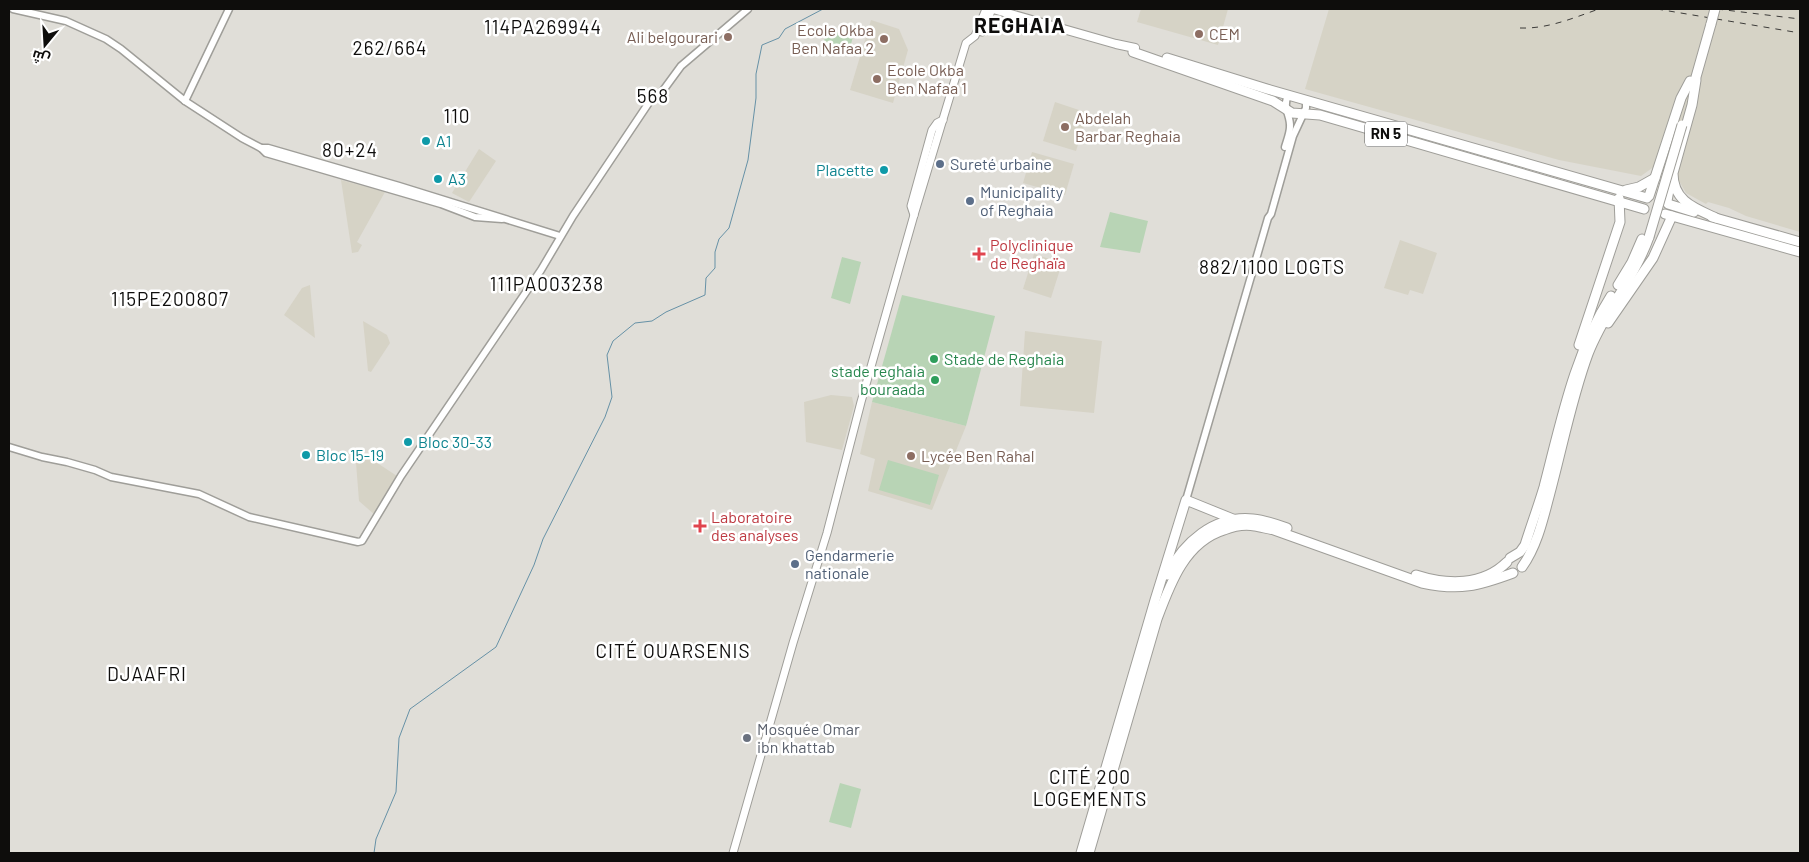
<svg xmlns="http://www.w3.org/2000/svg" width="1809" height="862" font-family="Barlow,Cairo,sans-serif">
	<style>
		.built { fill: #d6d3c6 }
		.green { fill: #b8d4b5 }
		.lines { fill: none; stroke-linecap: round; stroke-linejoin: round }
		.stream { stroke: #6691a6; stroke-width: 1 }
		.tertiary-casing { stroke: #9f9e99; stroke-width: 9 }
		.secondary-casing { stroke: #9f9e99; stroke-width: 9 }
		.primary-casing { stroke: #9f9e99; stroke-width: 10 }
		.trunk-casing { stroke: #9f9e99; stroke-width: 11 }
		.tertiary { stroke: #fff; stroke-width: 6 }
		.secondary { stroke: #fff; stroke-width: 7 }
		.primary { stroke: #fff; stroke-width: 8 }
		.trunk { stroke: #fff; stroke-width: 9 }
		.rail { stroke: #3c3b39; stroke-width: 1; stroke-dasharray: 6 6; stroke-linecap: butt }
		.trunk-bridge-casing { stroke: #9f9e99; stroke-width: 11; stroke-linecap: butt }
		.trunk-bridge { stroke: #fff; stroke-width: 9 }
		.education-dot { fill: #8d6e63; stroke: #fff; stroke-width: 2 }
		.culture-dot { fill: #0f9aa8; stroke: #fff; stroke-width: 2 }
		.service-dot { fill: #5c6f8a; stroke: #fff; stroke-width: 2 }
		.health-dot { fill: #e0444e; stroke: #fff; stroke-width: 2 }
		.leisure-dot { fill: #2e9e5b; stroke: #fff; stroke-width: 2 }
		.worship-dot { fill: #6b7280; stroke: #fff; stroke-width: 2 }
		.labels { text-anchor: middle; stroke-width: 5; stroke-linejoin: round; paint-order: stroke }
		.shield { fill: #fff; stroke: #565655; stroke-width: 1 }
		.shield-label { font-size: 15px; font-weight: bold; fill: #0e0d0c }
		.education-label { font-size: 16px; fill: #785e54; stroke: #fff; text-anchor: start }
		.culture-label { font-size: 16px; fill: #0d838f; stroke: #fff; text-anchor: start }
		.service-label { font-size: 16px; fill: #4e5e75; stroke: #fff; text-anchor: start }
		.health-label { font-size: 16px; fill: #be3a42; stroke: #fff; text-anchor: start }
		.leisure-label { font-size: 16px; fill: #27864d; stroke: #fff; text-anchor: start }
		.worship-label { font-size: 16px; fill: #5b616d; stroke: #fff; text-anchor: start }
		.quarter-label { font-size: 19px; letter-spacing: 1px; fill: #0e0d0c; stroke: #fff }
		.district-label { font-size: 21px; font-weight: bold; letter-spacing: 1px; fill: #0e0d0c; stroke: #fff }
	</style>
	<rect width="100%" height="100%" fill="#e0ded8"/>
	<g class="built">
		<polygon points="1141,9 1228,9 1218,45 1137,22"/>
		<polygon points="1329,9 1800,9 1800,232 1746,216 1729,208 1708,202 1706,204 1686,193 1678,179 1676,172 1655,166 1641,176 1559,160 1305,89"/>
		<polygon points="871,20 899,29 908,50 893,103 850,90"/>
		<polygon points="1055,102 1088,113 1076,151 1043,141"/>
		<polygon points="479,149 496,161 469,202 452,193"/>
		<polygon points="1032,152 1074,164 1065,195 1023,183"/>
		<polygon points="341,180 385,192 357,242 362,245 358,252 352,253"/>
		<polygon points="1400,240 1437,253 1423,294 1410,290 1408,295 1384,288"/>
		<polygon points="1034,254 1062,263 1051,298 1023,289"/>
		<polygon points="310,285 315,338 284,315 302,288"/>
		<polygon points="363,321 387,335 390,343 371,372 368,371"/>
		<polygon points="1025,331 1102,341 1094,413 1020,406"/>
		<polygon points="831,395 852,397 854,406 842,450 806,442 804,402"/>
		<polygon points="872,402 966,426 932,510 868,491 875,459 860,454"/>
		<polygon points="368,457 397,476 375,515 359,501 356,463"/>
	</g>
	<g class="green">
		<polygon points="827,29 853,36 850,49 824,41"/>
		<polygon points="1110,212 1148,221 1140,253 1100,247"/>
		<polygon points="842,257 861,262 850,304 831,298"/>
		<polygon points="902,295 995,316 966,426 872,402"/>
		<polygon points="888,460 939,475 930,505 879,490"/>
		<polygon points="840,783 861,789 851,828 829,822"/>
	</g>
	<g class="lines">
		<polyline class="stream" points="374,853 376,839 396,792 399,738 410,709 496,647 534,565 543,539 605,417 612,397 607,355 613,341 635,323 652,321 666,312 705,295 706,278 715,268 715,252 719,239 729,228 748,160 756,98 756,74 762,45 779,38 785,29 823,9"/>
		<g class="tertiary-casing">
			<g id="tertiary">
				<polyline points="13,9 66,21 106,39 121,49 185,101 242,138 261,148 266,153 441,204 475,217 502,219"/>
				<polyline points="185,101 229,9"/>
				<path d="M1285 147C1287 140 1290 133 1290 127 1291 115 1281 106 1289 95"/>
				<polyline points="261,148 268,148 399,186 560,236"/>
				<polyline points="9,447 42,457 67,462 95,470 111,477 199,494 249,517 358,542 362,541 401,476 541,270 573,216 650,101 659,96 681,66 748,9"/>
				<polyline points="1186,500 1268,218 1271,214 1293,136 1306,108 1306,100"/>
			</g>
		</g>
		<g class="secondary-casing">
			<g id="secondary">
				<polyline points="982,32 992,9"/>
				<polyline points="914,215 911,206 932,130 937,123 943,120"/>
				<polyline points="733,853 793,643 827,533 861,402 914,215 966,43 975,36 986,9"/>
			</g>
		</g>
		<g class="primary-casing">
			<polyline id="primary" points="993,9 1116,44 1135,48"/>
		</g>
		<g class="trunk-casing">
			<g id="trunk">
				<polyline points="1133,52 1273,101 1292,113 1320,115 1644,209"/>
				<polyline points="1167,58 1267,89 1647,198"/>
				<path d="M1696 80 1692 105 1673 173C1673 201 1694 208 1716 218"/>
				<polyline points="1694,84 1711,24"/>
				<polyline points="1626,190 1639,187 1655,178"/>
				<polyline points="1649,196 1681,98 1690,81"/>
				<polyline points="1667,201 1671,179"/>
				<polyline points="1668,204 1694,212"/>
				<polyline points="1665,214 1800,252"/>
				<polyline points="1712,217 1800,242"/>
				<polyline points="1618,285 1632,262 1642,239"/>
				<polyline points="1608,323 1653,258 1672,216"/>
				<polyline points="1579,345 1620,222 1619,198"/>
				<path d="M1510 558 1520 552 1525 545C1531 526 1538 507 1544 487 1561 422 1574 354 1611 296"/>
				<path d="M1522 567C1538 545 1544 515 1551 489 1563 444 1572 397 1588 354 1604 312 1634 279 1649 237"/>
				<path d="M1167 575C1183 543 1214 515 1253 519 1264 520 1276 524 1287 528"/>
				<path d="M1416 575C1447 585 1483 586 1507 562"/>
				<polyline points="1081,853 1155,600 1186,500 1233,519"/>
				<path d="M1089 853 1157 619C1170 584 1185 542 1224 530 1234 526 1245 524 1255 526 1261 527 1268 529 1274 530L1422 583C1460 591 1478 586 1513 573"/>
			</g>
		</g>
		<use href="#tertiary" class="tertiary"/>
		<use href="#secondary" class="secondary"/>
		<use href="#primary" class="primary"/>
		<use href="#trunk" class="trunk"/>
		<g class="rail">
			<polyline points="1567,9 1580,9"/>
			<polyline points="1657,9 1800,33"/>
			<polyline points="1717,9 1800,19"/>
			<path d="M1520 28C1548 29 1573 18 1599 9"/>
		</g>
		<g class="trunk-bridge-casing">
			<g id="trunk-bridge">
				<polyline points="1711,24 1715,9"/>
				<polyline points="1649,237 1682,125"/>
			</g>
		</g>
		<use href="#trunk-bridge" class="trunk-bridge"/>
	</g>
	<g class="education-dot">
		<circle cx="1199" cy="34" r="5"/>
		<circle cx="728" cy="37" r="5"/>
		<circle cx="884" cy="39" r="5"/>
		<circle cx="877" cy="79" r="5"/>
		<circle cx="1065" cy="127" r="5"/>
		<circle cx="911" cy="456" r="5"/>
	</g>
	<g class="culture-dot">
		<circle cx="426" cy="141" r="5"/>
		<circle cx="884" cy="170" r="5"/>
		<circle cx="438" cy="179" r="5"/>
		<circle cx="408" cy="442" r="5"/>
		<circle cx="306" cy="455" r="5"/>
	</g>
	<g class="service-dot">
		<circle cx="940" cy="164" r="5"/>
		<circle cx="970" cy="201" r="5"/>
		<circle cx="795" cy="564" r="5"/>
	</g>
	<g class="health-dot">
		<path d="M976.5 246.5h5v5h5v5h-5v5h-5v-5h-5v-5h5z"/>
		<path d="M697.5 518.5h5v5h5v5h-5v5h-5v-5h-5v-5h5z"/>
	</g>
	<g class="leisure-dot">
		<circle cx="934" cy="359" r="5"/>
		<circle cx="935" cy="380" r="5"/>
	</g>
	<circle class="worship-dot" cx="747" cy="738" r="5"/>
	<g class="labels">
		<rect class="shield" x="1365" y="121.5" width="42" height="25" rx="4"/>
		<g class="shield-label">
			<text x="1386" y="139">RN 5</text>
		</g>
		<g class="education-label">
			<text x="874" y="36" text-anchor="end">Ecole Okba<tspan x="874" dy="18">Ben Nafaa 2</tspan></text>
			<text x="1209" y="40">CEM</text>
			<text x="718" y="43" text-anchor="end">Ali belgourari</text>
			<text x="887" y="76">Ecole Okba<tspan x="887" dy="18">Ben Nafaa 1</tspan></text>
			<text x="1075" y="124">Abdelah<tspan x="1075" dy="18">Barbar Reghaia</tspan></text>
			<text x="921" y="462">Lycée Ben Rahal</text>
		</g>
		<g class="culture-label">
			<text x="436" y="147">A1</text>
			<text x="874" y="176" text-anchor="end">Placette</text>
			<text x="448" y="185">A3</text>
			<text x="418" y="448">Bloc 30-33</text>
			<text x="316" y="461">Bloc 15-19</text>
		</g>
		<g class="service-label">
			<text x="950" y="170">Sureté urbaine</text>
			<text x="980" y="198">Municipality<tspan x="980" dy="18">of Reghaia</tspan></text>
			<text x="805" y="561">Gendarmerie<tspan x="805" dy="18">nationale</tspan></text>
		</g>
		<g class="health-label">
			<text x="990" y="251">Polyclinique<tspan x="990" dy="18">de Reghaïa</tspan></text>
			<text x="711" y="523">Laboratoire<tspan x="711" dy="18">des analyses</tspan></text>
		</g>
		<g class="leisure-label">
			<text x="944" y="365">Stade de Reghaia</text>
			<text x="925" y="377" text-anchor="end">stade reghaia<tspan x="925" dy="18">bouraada</tspan></text>
		</g>
		<g class="worship-label">
			<text x="757" y="735">Mosquée Omar<tspan x="757" dy="18">ibn khattab</tspan></text>
		</g>
		<g class="quarter-label">
			<text x="543" y="34">114PA269944</text>
			<text x="390" y="55">262/664</text>
			<text x="653" y="103">568</text>
			<text x="457" y="123">110</text>
			<text x="350" y="157">80+24</text>
			<text x="1272" y="274">882/1100 LOGTS</text>
			<text x="547" y="291">111PA003238</text>
			<text x="170" y="306">115PE200807</text>
			<text x="673" y="658">CITÉ OUARSENIS</text>
			<text x="147" y="681">DJAAFRI</text>
			<text x="1090" y="784">CITÉ 200<tspan x="1090" dy="22">LOGEMENTS</tspan></text>
		</g>
		<g class="district-label">
			<text x="1020" y="33">REGHAIA</text>
		</g>
	</g>
	<rect width="1809" height="862" fill="none" stroke="#0e0d0c" stroke-width="20"/>
	<g transform="translate(45 45) rotate(198)" stroke="#ffffff" stroke-width="4" paint-order="stroke">
	<path d="M0-4L9 19L0 12L-9 19Z" fill="#0e0d0c"/>
	<text y="-8" font-size="14" font-weight="bold" text-anchor="middle" fill="#0e0d0c">ش</text>
	</g>
</svg>
